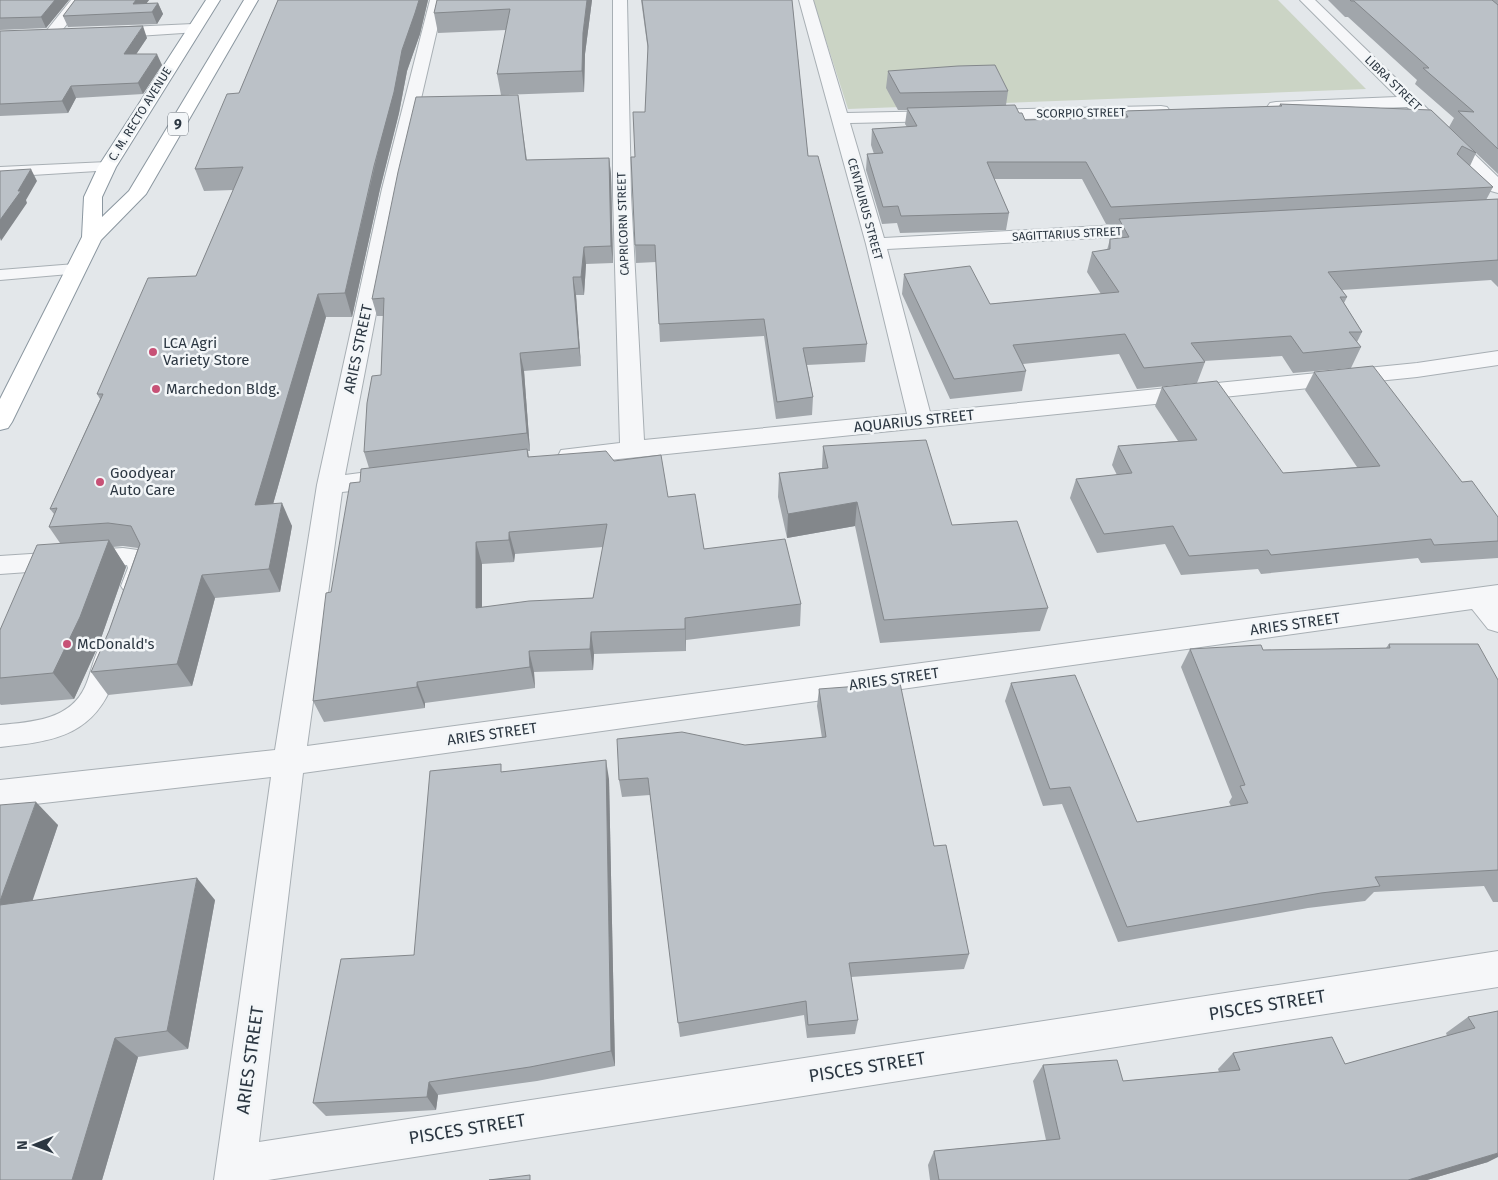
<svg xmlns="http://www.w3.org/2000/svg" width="1498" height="1180" font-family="'Fira Sans',sans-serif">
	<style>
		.green { fill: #cbd4c5 }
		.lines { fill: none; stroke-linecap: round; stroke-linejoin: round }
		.service-casing { stroke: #a8afb4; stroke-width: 2 }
		.minor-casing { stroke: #a8afb4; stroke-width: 2 }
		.trunk-casing { stroke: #8b97a0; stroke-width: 2 }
		.service { fill: #f6f7f9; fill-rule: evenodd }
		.minor { fill: #f6f7f9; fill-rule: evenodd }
		.trunk { fill: #fff; fill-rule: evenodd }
		.wall { fill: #a1a6ab; fill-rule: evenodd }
		.shaded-wall { fill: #83878b }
		.building { fill: #bbc1c7; stroke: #83878b; fill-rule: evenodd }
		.poi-dot { fill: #c75176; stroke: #f3f6f8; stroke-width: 2 }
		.labels { text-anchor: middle; stroke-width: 5; stroke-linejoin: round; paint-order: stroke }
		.far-street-label { font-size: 12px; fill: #2c3742; stroke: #f3f6f8 }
		.shield { fill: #f3f6f8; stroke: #687079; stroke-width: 1 }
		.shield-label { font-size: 14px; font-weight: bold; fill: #2c3742 }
		.poi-label { font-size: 15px; fill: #2c3742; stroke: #f3f6f8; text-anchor: start }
		.street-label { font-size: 15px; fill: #2c3742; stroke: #f3f6f8 }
		.near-street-label { font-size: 18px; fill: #2c3742; stroke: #f3f6f8 }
	</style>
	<rect width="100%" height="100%" fill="#e3e7ea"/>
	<polygon class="green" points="813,0 1278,0 1366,89 848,109"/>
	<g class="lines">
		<g class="service-casing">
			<g id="service">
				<polygon points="107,162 113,164 115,167 113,170 0,177 0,167"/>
				<polygon points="75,264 81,265 84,269 81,273 0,280 0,270"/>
				<polygon points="123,548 145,551 152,568 141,592 133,595 125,592 121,586 128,568 127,565 0,574 0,556"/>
				<path d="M109 643 118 646 121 653C117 665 115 678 110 690 88 738 47 742 0 747V725C32 722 70 720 85 687 91 674 93 659 100 646Z"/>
			</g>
		</g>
		<g class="minor-casing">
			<g id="minor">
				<polygon points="71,0 86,0 56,38 46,38 43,35"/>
				<polygon points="430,0 444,0 400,189 345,475 398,468 407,471 411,477 407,483 398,486 342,492 307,746 1498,585 1498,632 1488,629 1472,609 303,773 259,1142 1498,951 1498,987 268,1180 214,1180 271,777 0,808 0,780 275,750 317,485 382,189"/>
				<polygon points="613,0 627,0 631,195 644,440 907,414 866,244 799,0 813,0 847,113 943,111 949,112 952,116 949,120 943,121 850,123 884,238 1154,223 1161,225 1164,229 1161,233 1154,235 887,249 930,412 1417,363 1498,351 1498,365 1417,377 570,464 561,462 558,456 561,450 620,443 613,195"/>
				<polygon points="1300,0 1315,0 1498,177 1498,193 1491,191 1407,107 1276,112 1270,111 1267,107 1270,103 1276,102 1397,97"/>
				<polygon points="193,24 198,26 201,29 198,32 107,38 102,36 99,33 102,30 107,28"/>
				<polygon points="1161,106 1167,107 1170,111 1167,115 986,120 980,119 977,115 980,111 986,110"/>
			</g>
		</g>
		<g class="trunk-casing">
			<polygon id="trunk" points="206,0 220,0 116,167 102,197 102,217 129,191 244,0 258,0 146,194 101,240 12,422 8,428 0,430 0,399 82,237 84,197 98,167"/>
		</g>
		<use href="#service" class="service"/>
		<use href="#minor" class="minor"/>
		<use href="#trunk" class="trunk"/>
	</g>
	<g class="wall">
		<polygon points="0,0 69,0 46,28 0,30"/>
		<polygon points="75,0 149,0 146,4 158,3 163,14 157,24 68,27 63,16"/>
		<polygon points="278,0 428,0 420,34 407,71 399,113 380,189 352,317 326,317 273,504 292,526 280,592 215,598 192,686 108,695 91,672 109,631 138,548 123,546 113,547 126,567 99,644 74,699 1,705 0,704 0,630 60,543 49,527 54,514 50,509 100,399 97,394 196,276 233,190 204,191 195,169 239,93"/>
		<polygon points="437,0 592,0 585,54 584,92 501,95 497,74 506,30 438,33 434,13"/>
		<polygon points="641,0 792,0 808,156 867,344 865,362 807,365 813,397 812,415 776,419 764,336 660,342 656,262 636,263 635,245 635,157 645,112 648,51"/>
		<polygon points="1328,0 1498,0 1498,174 1449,127 1454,118 1415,84 1417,80 1348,17 1345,17"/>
		<polygon points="0,31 147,38 136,54 162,65 143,94 76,98 68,113 0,116"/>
		<polygon points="888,71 1008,91 1006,105 1019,113 1025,120 1123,117 1124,111 1279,106 1280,104 1431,110 1476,153 1470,166 1493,187 1486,200 1498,199 1498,287 1491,280 1342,290 1347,297 1344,303 1362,332 1357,342 1361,347 1351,368 1293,373 1282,356 1204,361 1205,362 1197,383 1137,389 1119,354 1023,364 1026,371 1022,391 950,399 902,294 904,274 990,304 1101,294 1087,272 1092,252 1107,250 1110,239 1114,239 1118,224 1106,224 1082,179 994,179 1009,213 1006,230 900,233 897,223 882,224 866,170 867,154 874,154 871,145 872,129 907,127 905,124 907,110 898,110 886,88"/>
		<path d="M520 112 527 160 609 158 611 174 613 263 586 264 584 295H576L581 366 524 371 530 451H528L529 457 614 461 668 497 704 549 801 604 800 626 686 640V651L594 654 593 670 534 672 535 688 425 703V708L324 722 313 701 331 592 360 482 369 468 364 452 381 375 383 316H377L372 299ZM603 547 593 598 482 607V564L514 562 515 554Z"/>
		<polygon points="1314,372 1462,482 1498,517 1498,558 1421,563 1418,558 1261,574 1258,569 1181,575 1165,544 1097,553 1070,498 1076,479 1117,475 1112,465 1118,446 1178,441 1155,406 1162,387 1283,473 1357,467 1305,390"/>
		<polygon points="823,446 952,525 1048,608 1040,631 880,643 855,526 787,538 778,497 779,473 822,468"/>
		<polygon points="1389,644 1498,680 1498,902 1493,902 1484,886 1374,892 1365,901 1308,908 1118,942 1062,804 1043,806 1005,701 1011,683 1137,822 1231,806 1229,802 1232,797 1181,667 1190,649 1263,650 1386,648"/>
		<polygon points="819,689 934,846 969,954 964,969 851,977 858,1020 855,1034 807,1038 804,1015 680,1037 650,795 622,797 619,780 745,745 822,738 817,706"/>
		<polygon points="503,771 609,779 615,1066 537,1081 438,1095 436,1110 326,1116 313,1103 414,955"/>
		<polygon points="0,805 58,825 32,900 215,900 188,1049 138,1057 102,1180 0,1180"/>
		<polygon points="1498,1011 1488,1162 1427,1180 930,1180 928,1165 934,1151 1046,1140 1033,1081 1043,1065 1123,1081 1219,1072 1218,1069 1233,1053 1345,1064 1447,1036 1446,1033 1468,1017"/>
	</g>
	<g class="shaded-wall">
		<polygon points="55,0 69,0 46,28 41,17"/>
		<polygon points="136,0 149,0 139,13 133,4"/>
		<polygon points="419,0 428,0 420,34 407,71 399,113 380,189 352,317 345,293 402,50"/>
		<polygon points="587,0 592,0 585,54 584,92 582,71 583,33"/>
		<polygon points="158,3 163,14 157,24 152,12"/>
		<polygon points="143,26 147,38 129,65 124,54"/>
		<polygon points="157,54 162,65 143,94 138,83"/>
		<polygon points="71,86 76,98 68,113 62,101"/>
		<polygon points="609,158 611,174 613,263 611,246"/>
		<polygon points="31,169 37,181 26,200 27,203 1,241 0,238 0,220"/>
		<polygon points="584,247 586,264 584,295 581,277"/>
		<polygon points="573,277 576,295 581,366 579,348"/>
		<polygon points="318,294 326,317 266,529 255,505"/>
		<polygon points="520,353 524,371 530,451 527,433"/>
		<polygon points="857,502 855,526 787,538 788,514"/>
		<polygon points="282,503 292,526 280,592 269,569"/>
		<polygon points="509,532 515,554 514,562 509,540"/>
		<polygon points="109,540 126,567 99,644 74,699 53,673"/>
		<polygon points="476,542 482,564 482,629 476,608"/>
		<polygon points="202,575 215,598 192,686 177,664"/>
		<polygon points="685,618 686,640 686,651 685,629"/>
		<polygon points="591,632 594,654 593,670 590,649"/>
		<polygon points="529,651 534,672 535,688 530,667"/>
		<polygon points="417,682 425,703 425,708 417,687"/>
		<polygon points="606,760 609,779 615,1066 611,1051"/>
		<polygon points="36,802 58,825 24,926 0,906 0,901"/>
		<polygon points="197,878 215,900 188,1049 167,1031"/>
		<polygon points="115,1038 138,1057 102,1180 72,1180"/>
		<polygon points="429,1082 438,1095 436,1110 427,1097"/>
		<polygon points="1498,1153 1498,1157 1488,1162 1427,1180 1408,1180"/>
	</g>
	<g class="building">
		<polygon points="0,0 55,0 41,17 0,18"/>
		<polygon points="75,0 136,0 133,4 158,3 152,12 63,16"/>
		<polygon points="278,0 419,0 415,13 402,50 394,92 374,166 345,293 318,294 255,505 282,503 269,569 202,575 177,664 91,672 109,631 140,544 131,526 108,523 49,527 57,508 50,509 103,394 97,394 148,278 196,276 243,167 195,169 227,94 239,93"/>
		<polygon points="437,0 587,0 583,33 582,71 497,74 510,9 434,13"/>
		<polygon points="642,0 792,0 808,156 818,156 867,344 803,348 813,397 777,402 764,319 659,324 655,245 635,245 631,157 635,157 633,112 645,112 648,46"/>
		<polygon points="1350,0 1492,0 1498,5 1498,149 1458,111 1474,112 1423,68 1429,68 1354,1 1351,1"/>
		<polygon points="143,26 124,54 157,54 138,83 71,86 62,101 0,104 0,31"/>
		<polygon points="995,65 1008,91 900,93 888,71 958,66"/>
		<polygon points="518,95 526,160 609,158 611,246 584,247 581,277 573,277 579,348 520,353 527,433 364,452 367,403 372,376 381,375 384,298 372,299 398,172 416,97"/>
		<polygon points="1280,104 1431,110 1476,153 1462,146 1457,154 1493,187 1111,207 1086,162 987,162 1009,213 901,216 898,206 883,207 867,154 883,153 872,129 917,126 907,108 1015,105 1019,113 1022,113 1025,120 1128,117 1124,111 1282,106"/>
		<polygon points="31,169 18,191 21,191 0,220 0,171"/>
		<polygon points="1498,199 1498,260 1328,272 1347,297 1340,297 1362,332 1349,332 1361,347 1303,353 1291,336 1191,343 1205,362 1144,368 1125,334 1013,345 1026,371 954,379 904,274 970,266 990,304 1119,292 1092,252 1110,249 1110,239 1129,237 1119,219"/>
		<polygon points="1373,366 1462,482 1472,481 1498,517 1498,541 1434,545 1431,539 1271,555 1268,550 1189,556 1173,526 1104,534 1076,479 1132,473 1118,446 1197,440 1162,387 1217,381 1283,473 1380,466 1314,372"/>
		<polygon points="926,440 952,525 1017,521 1048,608 884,620 857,502 788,514 779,473 828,468 823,446"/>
		<path d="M527 449 528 457 606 451 614 461 661 455 668 497 695 494 704 549 785 539 801 604 685 618V629L591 632 590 649 529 651 530 667 417 682V687L313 701 326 593 331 592 350 483 360 482 361 469ZM607 524 593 598 529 601 476 608V542L509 540V532Z"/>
		<polygon points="109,540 80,617 53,673 0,678 0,630 37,545"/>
		<polygon points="1389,644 1478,644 1498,680 1498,870 1375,877 1380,886 1321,893 1127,927 1070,787 1050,789 1011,683 1075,675 1137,822 1248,803 1240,786 1245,785 1190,649 1261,645 1263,650 1390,648"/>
		<polygon points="900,683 934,846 946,845 969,954 849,963 858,1020 808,1025 806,1001 678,1023 648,778 619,780 617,739 682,732 745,745 826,737 819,689"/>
		<polygon points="606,760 611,1051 530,1067 429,1082 427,1097 313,1103 341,959 414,955 430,771 501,764 501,772"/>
		<polygon points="36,802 0,901 0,805"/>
		<polygon points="197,878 167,1031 115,1038 72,1180 0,1180 0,905"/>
		<polygon points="1498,1011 1498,1153 1408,1180 939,1180 934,1151 1060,1139 1043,1065 1117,1060 1123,1081 1240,1070 1233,1053 1332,1037 1345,1064 1475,1028 1468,1017"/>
		<polygon points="530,1175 530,1180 489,1180"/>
	</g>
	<g class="poi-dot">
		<circle cx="153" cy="352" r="5"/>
		<circle cx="156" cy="389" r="5"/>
		<circle cx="100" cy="482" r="5"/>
		<circle cx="67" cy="644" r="5"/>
	</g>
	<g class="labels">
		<g class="far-street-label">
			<text transform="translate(1393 83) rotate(44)" y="4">LIBRA STREET</text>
			<text transform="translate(1081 113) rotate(-1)" y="4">SCORPIO STREET</text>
			<text transform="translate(140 114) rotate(-58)" y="4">C. M. RECTO AVENUE</text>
			<text transform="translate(865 209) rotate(75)" y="4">CENTAURUS STREET</text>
			<text transform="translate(623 224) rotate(-92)" y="4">CAPRICORN STREET</text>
			<text transform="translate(1067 234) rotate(-3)" y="4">SAGITTARIUS STREET</text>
		</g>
		<rect class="shield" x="168" y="112.5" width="20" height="23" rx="4"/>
		<g class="shield-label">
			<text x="178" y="129">9</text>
		</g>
		<g class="poi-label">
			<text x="163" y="348">LCA Agri<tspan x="163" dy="17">Variety Store</tspan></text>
			<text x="166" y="394">Marchedon Bldg.</text>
			<text x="110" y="478">Goodyear<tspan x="110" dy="17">Auto Care</tspan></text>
			<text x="77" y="649">McDonald's</text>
		</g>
		<g class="street-label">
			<text transform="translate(358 349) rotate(-78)" y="5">ARIES STREET</text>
			<text transform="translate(914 421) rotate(-6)" y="5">AQUARIUS STREET</text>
			<text transform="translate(1295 624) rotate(-8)" y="5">ARIES STREET</text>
			<text transform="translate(894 679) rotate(-8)" y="5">ARIES STREET</text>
			<text transform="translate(492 734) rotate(-8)" y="5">ARIES STREET</text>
		</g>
		<g class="near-street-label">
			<text transform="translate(1267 1005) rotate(-9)" y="6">PISCES STREET</text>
			<text transform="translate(250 1060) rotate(-82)" y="6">ARIES STREET</text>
			<text transform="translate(867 1067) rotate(-9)" y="6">PISCES STREET</text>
			<text transform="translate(467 1129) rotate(-9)" y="6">PISCES STREET</text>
		</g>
	</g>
	<g transform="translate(35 1145) rotate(269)" stroke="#f3f6f8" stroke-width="4" paint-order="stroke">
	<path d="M0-4L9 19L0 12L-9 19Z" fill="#2c3742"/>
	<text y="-8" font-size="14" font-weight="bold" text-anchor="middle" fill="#2c3742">N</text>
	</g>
</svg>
